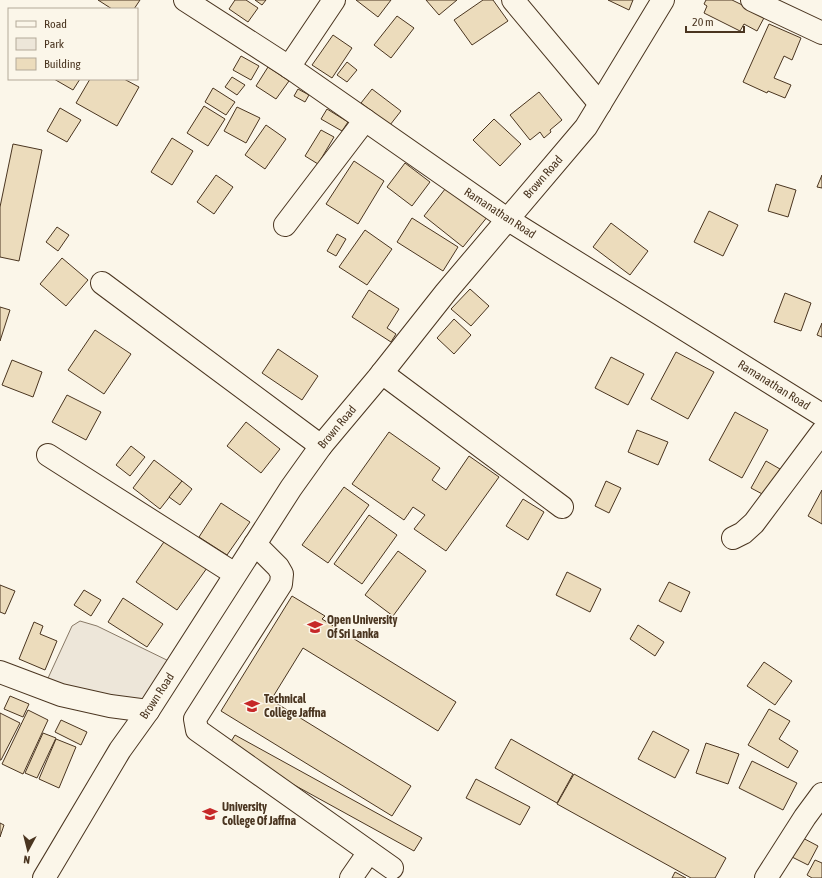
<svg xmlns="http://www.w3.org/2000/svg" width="822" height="878" font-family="'Asap Condensed',sans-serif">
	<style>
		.green { fill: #ede6d9; stroke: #887966 }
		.building { fill: #ecdcbc; stroke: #4a3520 }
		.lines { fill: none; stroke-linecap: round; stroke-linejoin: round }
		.minor-casing { stroke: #4a3520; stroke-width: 24 }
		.major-casing { stroke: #4a3520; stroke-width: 24 }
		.minor { stroke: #fbf6e9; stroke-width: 22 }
		.major { stroke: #fbf6e9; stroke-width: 22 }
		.labels { text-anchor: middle; stroke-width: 3; stroke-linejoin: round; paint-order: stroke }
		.street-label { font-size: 12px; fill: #4a3520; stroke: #fbf6e9 }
		.poi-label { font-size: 12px; font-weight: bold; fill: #4a3520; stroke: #fbf6e9; text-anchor: start }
	</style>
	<rect width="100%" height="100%" fill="#fbf6e9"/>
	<polygon class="green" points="80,621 97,626 177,665 148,711 43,689 72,626"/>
	<g class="building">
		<polygon points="98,0 140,0 134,9 112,9"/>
		<polygon points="235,0 246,0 258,8 248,22 229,9"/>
		<polygon points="255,0 266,0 262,5"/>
		<polygon points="356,0 391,0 378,17"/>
		<polygon points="426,0 457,0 439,15"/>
		<polygon points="483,0 493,0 508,21 472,45 454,20"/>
		<polygon points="608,0 633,0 629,10"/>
		<polygon points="706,0 732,0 765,16 757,31 744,24 740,31 704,13 707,6 704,4"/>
		<polygon points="397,16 414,28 391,58 374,45"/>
		<polygon points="769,24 801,38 792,60 784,56 774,78 791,85 785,98 768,91 767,93 743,82"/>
		<polygon points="333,35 352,48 332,78 312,65"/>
		<polygon points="241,56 259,66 251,80 233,70"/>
		<polygon points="347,62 357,70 347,82 337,75"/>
		<polygon points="268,67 289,81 276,99 256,86"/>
		<polygon points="232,77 245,85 237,95 225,87"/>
		<polygon points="54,79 80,79 73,90"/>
		<polygon points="90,79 124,79 139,87 117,126 76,103"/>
		<polygon points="213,88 235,102 226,115 205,102"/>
		<polygon points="298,89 309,95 305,102 294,96"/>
		<polygon points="372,89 401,111 390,125 361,103"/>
		<polygon points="539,92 562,120 550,130 551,132 544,138 540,132 530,140 510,115"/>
		<polygon points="204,106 225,119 208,146 187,133"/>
		<polygon points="237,107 260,118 246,143 224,131"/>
		<polygon points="60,108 81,120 67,142 47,131"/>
		<polygon points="327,109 348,122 342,131 321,119"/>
		<polygon points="494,119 521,144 500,166 473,140"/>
		<polygon points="266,125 286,139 265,169 245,155"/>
		<polygon points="321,130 334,137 318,164 305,156"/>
		<polygon points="172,138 193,151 172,185 151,172"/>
		<polygon points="13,144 42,150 19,261 0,257 0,207"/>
		<polygon points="354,161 384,181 358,224 326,204"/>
		<polygon points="405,163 430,182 412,206 387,187"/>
		<polygon points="216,175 233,187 214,214 197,202"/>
		<polygon points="822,175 822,188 817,187"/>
		<polygon points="449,184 488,216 463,247 424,216"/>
		<polygon points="776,184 796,190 788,217 768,211"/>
		<polygon points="709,211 738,225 723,256 694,242"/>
		<polygon points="412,218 458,247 443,271 397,242"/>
		<polygon points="611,223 648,251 630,275 593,247"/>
		<polygon points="57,227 69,235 58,251 46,242"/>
		<polygon points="365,230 392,249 367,285 339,267"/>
		<polygon points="337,234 346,239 336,256 327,251"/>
		<polygon points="62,258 88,280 66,306 40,284"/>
		<polygon points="470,289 489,306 471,326 451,309"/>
		<polygon points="369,290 399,309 387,328 396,334 391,342 352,317"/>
		<polygon points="785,293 811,303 801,331 774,322"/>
		<polygon points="0,307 10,310 0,341"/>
		<polygon points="454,319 471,335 454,354 437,338"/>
		<polygon points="822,323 822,337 817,335"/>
		<polygon points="95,330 131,354 104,394 68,370"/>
		<polygon points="278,349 318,376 302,400 262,373"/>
		<polygon points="676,352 714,372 688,419 651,399"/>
		<polygon points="611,357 644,374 628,405 595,388"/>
		<polygon points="12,360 42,372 33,397 2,385"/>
		<polygon points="67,395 101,412 86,440 52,422"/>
		<polygon points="735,412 768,430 742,478 709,460"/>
		<polygon points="246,422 280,449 261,473 227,446"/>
		<polygon points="637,430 668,442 658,465 628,452"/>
		<polygon points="389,432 440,468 432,480 446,490 469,456 499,477 446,551 414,529 425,515 413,507 404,520 352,484"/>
		<polygon points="131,446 145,457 130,476 116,465"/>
		<polygon points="154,460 182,481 160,509 133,488"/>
		<polygon points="766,461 780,469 766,496 751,488"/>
		<polygon points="182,481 192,489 180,505 169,497"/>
		<polygon points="606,481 621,488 609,513 595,506"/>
		<polygon points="344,487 369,505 328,563 302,545"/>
		<polygon points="822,490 822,524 808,516"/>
		<polygon points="523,499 544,512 528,540 506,526"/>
		<polygon points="221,503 250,522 227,555 199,537"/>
		<polygon points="369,515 397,535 362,584 334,564"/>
		<polygon points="166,539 207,568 177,610 136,582"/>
		<polygon points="398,551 426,571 393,616 365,595"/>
		<polygon points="567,572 601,589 590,612 556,595"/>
		<polygon points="669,582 690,592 681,612 659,601"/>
		<polygon points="0,585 15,591 5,614 0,612"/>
		<polygon points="84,590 101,600 91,616 74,605"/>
		<polygon points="292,596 325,616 322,619 456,702 438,731 303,648 271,700 411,786 392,816 221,711"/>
		<polygon points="123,598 163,624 147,647 108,622"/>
		<polygon points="34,622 43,626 40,634 57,641 45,670 19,659"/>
		<polygon points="638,625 664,642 655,656 630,639"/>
		<polygon points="764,662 792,681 775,705 747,686"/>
		<polygon points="10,696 29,704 23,717 4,709"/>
		<polygon points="769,709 790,721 779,739 798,751 788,768 748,745"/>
		<polygon points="28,710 48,720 23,774 2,764"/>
		<polygon points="0,713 20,723 1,760 0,760"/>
		<polygon points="61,720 87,732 81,745 55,732"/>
		<polygon points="653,731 689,750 675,778 638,759"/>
		<polygon points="43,733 56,738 37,778 25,773"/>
		<polygon points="235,735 422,838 414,851 227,748"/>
		<polygon points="56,739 76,747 59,788 39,779"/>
		<polygon points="511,739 573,774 557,803 495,768"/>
		<polygon points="706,743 739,754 728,784 696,773"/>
		<polygon points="752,761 797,783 783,810 739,788"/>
		<polygon points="574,774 726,858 715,878 691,878 557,804"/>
		<polygon points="476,779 530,807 520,825 466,798"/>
		<polygon points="0,823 4,825 0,837"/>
		<polygon points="799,836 818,846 808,865 788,855"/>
		<polygon points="815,860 822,863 822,878 812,878 807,875"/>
		<polygon points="675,872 686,878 672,878"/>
	</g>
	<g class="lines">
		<g class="minor-casing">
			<g id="minor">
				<polyline points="513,0 600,104"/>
				<polyline points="752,0 822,33"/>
				<polyline points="289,67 334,0"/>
				<polyline points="285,225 365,120"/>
				<polyline points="102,283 321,446"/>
				<polyline points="382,373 562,507"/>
				<polyline points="48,455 235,574"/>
				<polyline points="733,538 743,533 754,523 822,432"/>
				<polyline points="255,544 278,567 282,574 281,584 195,719 197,730 392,868"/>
				<polyline points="0,672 61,695 110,706 148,711"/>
				<polyline points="44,878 120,750 148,711 291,488 321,446 378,378 446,292 586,127 663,0"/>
				<polyline points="351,878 369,852"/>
				<polyline points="766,878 805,817 822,794"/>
			</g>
		</g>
		<g class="major-casing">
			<polyline id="major" points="185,0 289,67 507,219 822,415"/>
		</g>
		<use href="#minor" class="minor"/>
		<use href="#major" class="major"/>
	</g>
	<defs>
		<g id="university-bare" transform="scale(1.2)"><path d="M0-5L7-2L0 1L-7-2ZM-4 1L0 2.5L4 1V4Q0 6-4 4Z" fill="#c62828" stroke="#fbf6e9" stroke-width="2.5" paint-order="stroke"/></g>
	</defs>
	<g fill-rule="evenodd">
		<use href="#university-bare" x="315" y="627"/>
		<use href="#university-bare" x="252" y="706"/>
		<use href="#university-bare" x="210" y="814"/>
	</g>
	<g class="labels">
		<g class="street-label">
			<text transform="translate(543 177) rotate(-49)" y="4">Brown Road</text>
			<text transform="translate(500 213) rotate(33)" y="4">Ramanathan Road</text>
			<text transform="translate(774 385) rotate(32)" y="4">Ramanathan Road</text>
			<text transform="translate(337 427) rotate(-50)" y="4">Brown Road</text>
			<text transform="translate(157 696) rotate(-57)" y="4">Brown Road</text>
		</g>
		<g class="poi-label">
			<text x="327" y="624">Open University<tspan x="327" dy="14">Of Sri Lanka</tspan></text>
			<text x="264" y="703">Technical<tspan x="264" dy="14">College Jaffna</tspan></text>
			<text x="222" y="811">University<tspan x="222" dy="14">College Of Jaffna</tspan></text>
		</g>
	</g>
	<rect x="8" y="8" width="130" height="72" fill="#fbf6e9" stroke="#b4a999"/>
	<rect x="16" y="21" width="20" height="6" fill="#fbf6e9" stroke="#b4a999"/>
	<text x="44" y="28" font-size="12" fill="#4a3520">Road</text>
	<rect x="16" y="38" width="20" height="12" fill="#ede6d9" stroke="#b4a999"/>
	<text x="44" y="48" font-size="12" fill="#4a3520">Park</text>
	<rect x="16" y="58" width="20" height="12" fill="#ecdcbc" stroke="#b4a999"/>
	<text x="44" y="68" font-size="12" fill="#4a3520">Building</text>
	<g transform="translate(28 850) rotate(187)" stroke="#fbf6e9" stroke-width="3" paint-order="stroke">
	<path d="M0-3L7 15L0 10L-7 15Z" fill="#4a3520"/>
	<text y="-6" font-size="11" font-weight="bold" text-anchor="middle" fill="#4a3520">N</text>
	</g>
	<path d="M686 26v6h58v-6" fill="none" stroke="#4a3520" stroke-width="2"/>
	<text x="692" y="26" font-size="12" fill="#4a3520" stroke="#fbf6e9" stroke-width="3" paint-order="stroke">20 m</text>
</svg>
